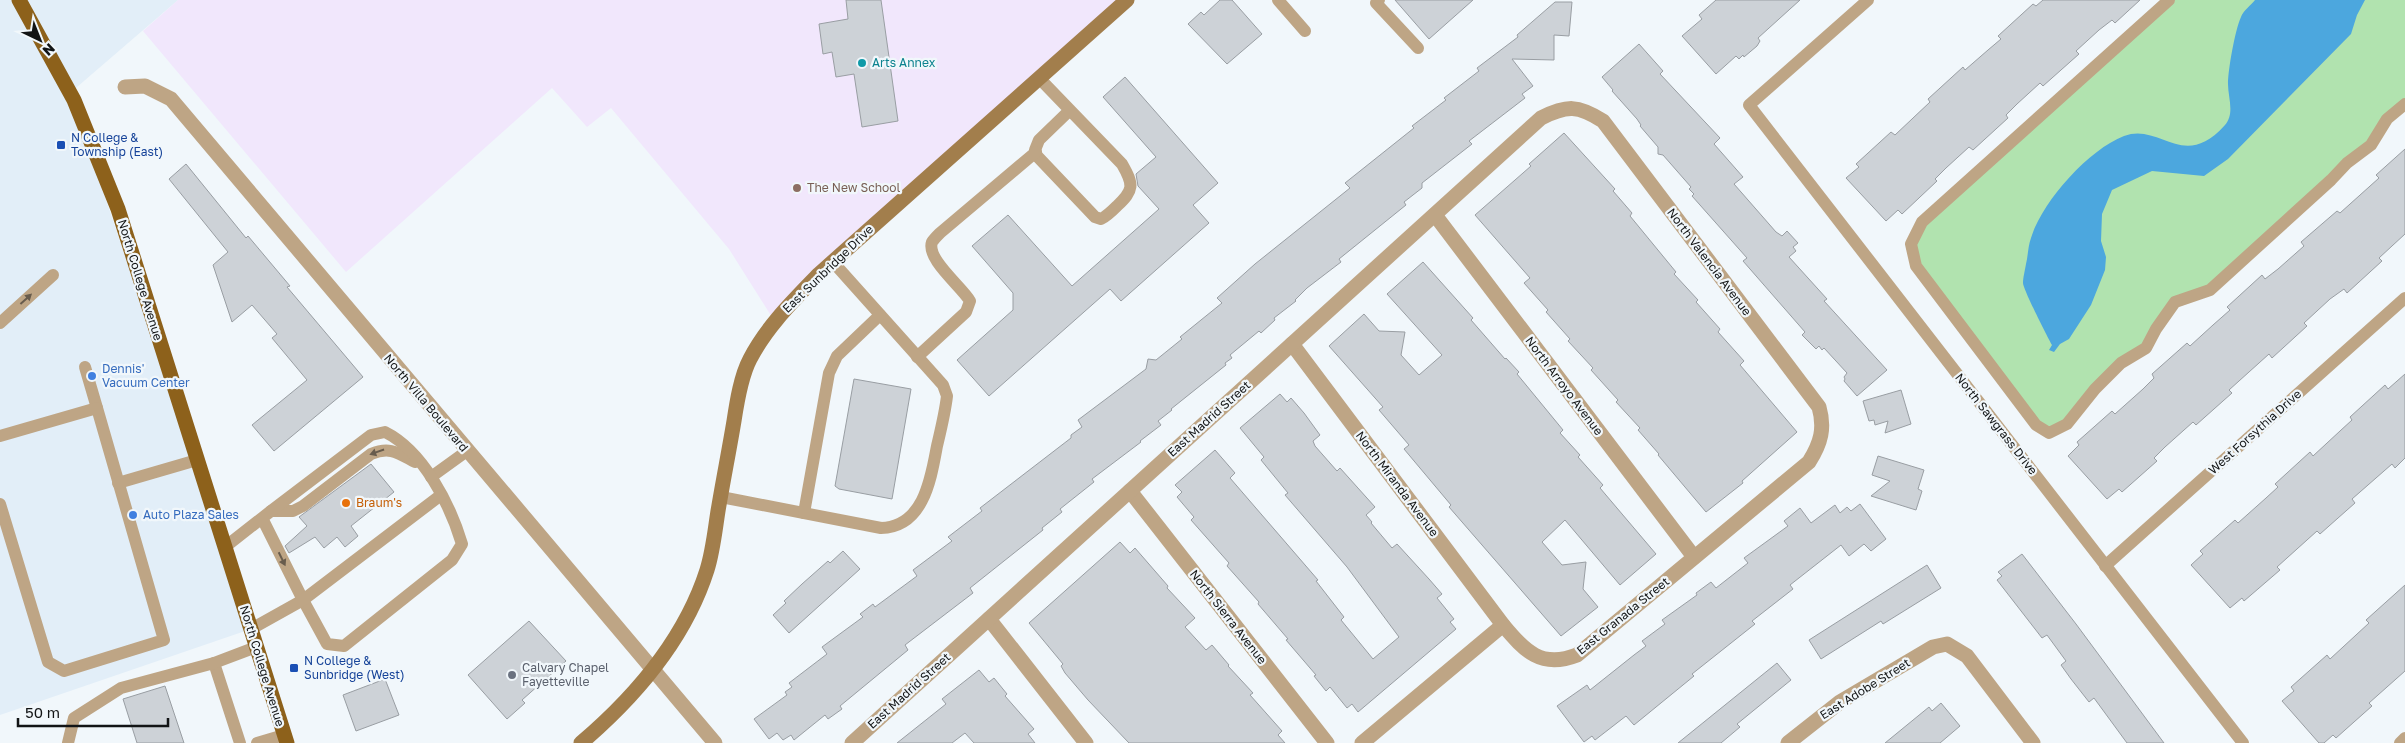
<svg xmlns="http://www.w3.org/2000/svg" width="2405" height="743" font-family="'Golos Text',sans-serif">
	<style>
		.built { fill: #e2eef8 }
		.education { fill: #f1e7fc }
		.green { fill: #b1e3af }
		.water { fill: #4ca7de }
		.building { fill: #cdd2d7; stroke: #999ea3 }
		.lines { fill: none; stroke-linecap: round; stroke-linejoin: round }
		.lane { stroke: #bea585; stroke-width: 12 }
		.street { stroke: #bea585; stroke-width: 15 }
		.secondary { stroke: #a27e4c; stroke-width: 15 }
		.primary { stroke: #8d611b; stroke-width: 15 }
		.oneway { fill: #685c4d }
		.culture-dot { fill: #0f9aa8; stroke: #f1f7fb; stroke-width: 2 }
		.transit-dot { fill: #1a4fb4; stroke: #f1f7fb; stroke-width: 2 }
		.education-dot { fill: #8d6e63; stroke: #f1f7fb; stroke-width: 2 }
		.shop-dot { fill: #3f7fe0; stroke: #f1f7fb; stroke-width: 2 }
		.food-dot { fill: #e8710a; stroke: #f1f7fb; stroke-width: 2 }
		.worship-dot { fill: #6b7280; stroke: #f1f7fb; stroke-width: 2 }
		.labels { text-anchor: middle; stroke-width: 4.5; stroke-linejoin: round; paint-order: stroke }
		.culture-label { font-size: 12px; fill: #0d838f; stroke: #f1f7fb; text-anchor: start }
		.transit-label { font-size: 12px; fill: #164399; stroke: #f1f7fb; text-anchor: start }
		.education-label { font-size: 12px; fill: #785e54; stroke: #f1f7fb; text-anchor: start }
		.street-label { font-size: 12px; fill: #121415; stroke: #f1f7fb }
		.shop-label { font-size: 12px; fill: #366cbe; stroke: #f1f7fb; text-anchor: start }
		.food-label { font-size: 12px; fill: #c56008; stroke: #f1f7fb; text-anchor: start }
		.worship-label { font-size: 12px; fill: #5b616d; stroke: #f1f7fb; text-anchor: start }
	</style>
	<rect width="100%" height="100%" fill="#f1f7fb"/>
	<polygon class="built" points="0,0 178,0 70,93 251,629 0,715"/>
	<polygon class="education" points="178,0 1127,0 775,322 729,249 611,108 587,127 552,88 346,272 143,31"/>
	<polygon class="green" points="2173,0 2405,0 2405,104 2371,145 2210,290 2175,303 2146,348 2049,433 1916,266 1911,244 1922,222"/>
	<path class="water" d="M2255 0H2365L2357 15 2351 34 2228 159 2204 176 2152 171 2112 190 2102 214 2101 241 2106 257 2105 270 2091 305 2069 339 2060 344 2054 352 2049 350 2052 345C2048 338 2023 289 2023 283 2023 278 2025 270 2026 264 2028 256 2028 246 2031 238 2042 202 2088 150 2124 136 2160 122 2183 172 2225 125 2235 114 2228 97 2228 84 2228 70 2235 30 2241 17 2243 11 2251 5 2255 0Z"/>
	<g class="building">
		<polygon points="846,0 881,0 898,121 862,127 854,74 836,77 832,52 823,54 819,24 848,19"/>
		<polygon points="1220,0 1232,0 1262,34 1227,64 1188,24 1201,12 1204,15"/>
		<polygon points="1395,0 1473,0 1429,39"/>
		<polygon points="1716,0 1800,0 1758,38 1760,41 1757,46 1744,57 1743,55 1739,59 1736,56 1716,74 1682,36 1702,19 1699,15"/>
		<polygon points="2043,0 2140,0 2115,23 2112,20 2099,30 2076,51 2079,54 2043,86 2040,83 2017,104 2006,115 2008,118 1973,150 1969,147 1946,168 1935,179 1937,181 1902,214 1898,210 1886,221 1846,178 1859,167 1856,164 1891,132 1895,135 1930,102 1928,99 1963,67 1965,70 1988,50 2001,39 1998,36 2033,4 2036,6"/>
		<polygon points="1555,2 1572,2 1569,36 1554,35 1554,60 1512,59 1533,86 1522,94 1525,98 1469,141 1472,144 1422,183 1422,188 1404,202 1406,205 1339,259 1341,262 1307,288 1295,300 1296,301 1274,318 1275,320 1261,333 1259,331 1230,355 1232,358 1225,363 1226,365 1171,409 1172,410 1158,421 1161,425 1140,441 1141,442 1092,479 1094,482 1060,509 1062,512 1042,528 1043,530 970,588 973,593 905,645 908,650 840,706 842,709 828,719 825,715 794,740 791,735 783,740 777,733 769,739 754,719 787,695 785,692 792,687 789,683 827,654 822,647 863,617 860,614 873,604 875,607 917,576 913,570 952,541 948,537 982,511 980,508 1071,438 1071,435 1082,427 1078,420 1146,369 1148,359 1156,360 1182,339 1180,337 1222,303 1217,298 1255,264 1350,188 1345,183 1414,128 1412,126 1446,100 1444,98 1479,71 1477,68 1518,37 1517,35"/>
		<polygon points="1639,44 1663,71 1660,74 1720,138 1714,144 1743,177 1734,184 1776,232 1782,236 1787,231 1798,243 1793,247 1796,251 1789,257 1827,299 1824,301 1887,370 1857,396 1844,381 1845,379 1844,377 1847,373 1824,348 1822,350 1819,346 1816,349 1802,335 1805,332 1743,261 1747,258 1692,196 1694,194 1689,189 1691,187 1663,155 1658,154 1658,147 1640,126 1641,125 1637,119 1612,91 1613,90 1602,77"/>
		<polygon points="1125,77 1218,183 1193,205 1209,223 1121,301 1110,289 989,396 957,360 1013,310 1013,293 972,246 1008,215 1072,286 1159,209 1138,186 1136,174 1156,157 1103,97"/>
		<polygon points="1564,133 1615,189 1613,191 1632,213 1630,216 1676,272 1674,274 1698,300 1696,302 1720,329 1718,332 1744,361 1740,365 1797,432 1742,481 1743,483 1706,512 1658,455 1659,454 1638,430 1640,428 1616,402 1618,400 1591,370 1593,368 1568,341 1570,339 1546,312 1548,310 1524,283 1530,278 1475,215 1531,166 1529,164"/>
		<polygon points="2405,149 2405,234 2379,258 2382,261 2347,293 2344,289 2330,299 2304,323 2307,326 2272,358 2269,354 2229,390 2232,393 2196,425 2193,422 2165,447 2154,458 2157,461 2122,492 2119,489 2107,499 2068,456 2079,445 2077,442 2112,411 2115,414 2143,389 2154,378 2152,374 2187,343 2190,346 2213,325 2230,310 2227,307 2262,275 2265,279 2278,269 2304,246 2301,242 2337,211 2340,213 2379,178 2376,175"/>
		<polygon points="186,164 246,238 248,236 290,286 287,287 363,377 274,451 252,425 307,380 272,338 277,334 252,305 232,322 213,265 228,252 169,179"/>
		<polygon points="1423,262 1473,318 1471,320 1505,359 1506,358 1519,372 1517,374 1563,430 1560,433 1580,455 1578,457 1603,485 1600,488 1656,554 1620,585 1565,520 1542,542 1562,565 1586,562 1583,589 1598,607 1561,636 1449,507 1451,505 1404,449 1409,445 1379,410 1383,407 1329,346 1364,314 1379,331 1405,332 1401,355 1419,375 1442,355 1387,294"/>
		<polygon points="2405,374 2405,458 2395,468 2392,464 2352,499 2355,503 2320,534 2317,531 2277,567 2280,570 2244,601 2242,598 2230,608 2191,565 2203,554 2200,551 2235,520 2238,523 2266,498 2278,487 2275,484 2310,452 2313,456 2340,431 2352,420 2350,417 2385,385 2388,389"/>
		<polygon points="854,379 911,389 892,499 839,489 835,486"/>
		<polygon points="1901,390 1911,424 1885,433 1888,421 1875,425 1874,420 1869,421 1863,401"/>
		<polygon points="1280,394 1287,402 1291,398 1304,413 1320,435 1313,441 1315,446 1337,471 1340,468 1375,507 1366,515 1372,522 1371,523 1392,548 1397,544 1429,579 1442,594 1437,598 1454,619 1450,622 1456,629 1358,712 1352,704 1347,708 1330,687 1326,691 1314,676 1316,675 1286,640 1288,639 1258,604 1259,602 1227,566 1229,563 1191,520 1194,517 1177,497 1182,492 1175,485 1215,450 1235,473 1230,478 1318,580 1316,581 1344,617 1341,620 1373,659 1399,637 1347,567 1285,495 1288,493 1261,460 1264,457 1240,428"/>
		<polygon points="1878,456 1924,470 1918,489 1922,491 1916,510 1871,496 1890,481 1872,475"/>
		<polygon points="371,464 394,492 351,526 358,536 345,547 337,537 324,548 315,537 289,553 285,546 307,526 299,517"/>
		<polygon points="1860,504 1886,539 1871,551 1864,544 1849,556 1841,545 1790,585 1793,589 1752,621 1755,624 1692,674 1694,676 1634,725 1626,716 1595,740 1592,736 1584,742 1557,706 1587,685 1590,690 1634,655 1646,646 1642,641 1665,624 1662,620 1697,595 1696,593 1711,582 1716,588 1748,563 1744,558 1788,526 1784,521 1800,508 1811,523 1835,505 1840,513 1847,507 1851,511"/>
		<polygon points="1120,542 1130,553 1135,548 1168,586 1167,588 1195,618 1185,627 1206,650 1212,645 1229,665 1228,666 1253,693 1250,695 1282,731 1278,735 1285,743 1129,743 1088,700 1065,673 1061,666 1063,664 1029,623"/>
		<polygon points="843,551 860,569 789,633 773,615 786,603 784,601 802,584 828,561 830,563"/>
		<polygon points="2022,554 2076,624 2164,743 2127,743 2094,698 2089,702 2071,679 2061,665 2066,661 2047,635 2042,638 1997,580 2002,576 1998,572"/>
		<polygon points="1927,565 1941,588 1883,624 1881,621 1821,659 1809,640"/>
		<polygon points="2405,585 2405,671 2369,703 2372,706 2336,738 2333,735 2324,743 2319,743 2282,701 2294,691 2291,687 2327,655 2330,659 2369,623 2366,620"/>
		<polygon points="529,621 566,661 522,700 525,703 507,719 468,675"/>
		<polygon points="1777,663 1791,680 1737,724 1740,727 1721,743 1678,743"/>
		<polygon points="979,670 989,682 994,678 1007,694 1005,696 1034,729 1028,734 1035,743 974,743 965,733 952,743 897,743 946,704 942,699"/>
		<polygon points="385,679 399,715 356,731 343,695"/>
		<polygon points="165,686 184,743 137,743 123,699"/>
		<polygon points="1941,703 1960,726 1940,743 1885,743 1929,707 1932,711"/>
	</g>
	<g class="lines">
		<g class="lane">
			<polyline points="1278,0 1305,31"/>
			<polyline points="1379,0 1376,3 1418,48"/>
			<polyline points="1868,0 1749,105 2243,743"/>
			<polyline points="2169,0 1922,222 1911,244 1916,266 2036,425 2049,433 2067,424 2095,389 2121,363 2146,348 2156,329 2175,302 2210,290 2331,180 2347,163 2371,145 2387,119 2405,104"/>
			<path d="M1039 78 1122 164C1134 185 1134 190 1117 206 1112 211 1107 216 1101 219L1095 217 1037 156 1035 150 1039 140 1070 110"/>
			<polyline points="0,323 53,275"/>
			<path d="M917 357 966 312 970 301C961 286 926 259 932 242 934 239 938 235 940 233L1036 152"/>
			<polyline points="85,367 97,408"/>
			<polyline points="0,436 97,408 164,640 64,671 48,662 0,504"/>
			<polyline points="431,477 467,451"/>
			<polyline points="118,483 197,460"/>
			<path d="M721 497 881 528C924 527 931 478 937 446 941 429 945 413 947 396L943 385 833 262"/>
			<path d="M271 511H293L303 506 371 454C390 446 398 453 415 462"/>
			<polyline points="804,513 829,373 837,356 880,315"/>
			<path d="M225 547 271 511 371 435 385 432C423 451 450 504 462 544L452 560 344 646 327 644 303 600 262 518"/>
			<polyline points="2105,566 2405,298"/>
			<polyline points="251,629 303,600 441,495"/>
			<polyline points="214,663 240,743"/>
			<polyline points="68,743 74,718 121,688 214,663 256,647"/>
			<polyline points="257,743 284,735"/>
			<polyline points="2400,743 2405,738"/>
		</g>
		<g class="street">
			<polyline points="125,87 145,86 171,99 715,743"/>
			<polyline points="1435,215 1694,557"/>
			<polyline points="1292,344 1503,625"/>
			<polyline points="1130,491 1327,743"/>
			<polyline points="989,619 1086,743"/>
			<path d="M852 743 1541 118C1567 105 1578 105 1603 121L1819 407C1825 428 1821 443 1809 462L1577 655C1541 669 1525 651 1503 625L1362 743"/>
			<polyline points="1788,743 1840,702 1933,647 1947,644 1967,656 2033,743"/>
		</g>
		<path class="secondary" d="M581 743C635 697 685 639 707 570 713 551 715 530 718 511 723 481 729 451 734 421 737 401 741 376 750 359 767 326 794 300 819 274L1127 0"/>
		<polyline class="primary" points="19,0 74,100 118,209 287,743"/>
	</g>
	<defs><path id="oneway-solid" d="M-6-.8H1V-3.2L6.5 0L1 3.2V.8H-6Z" transform="scale(1.25)"/></defs>
	<g class="oneway">
		<use href="#oneway-solid" transform="translate(26 299) rotate(-42)"/>
		<use href="#oneway-solid" transform="translate(377 452) rotate(161)"/>
		<use href="#oneway-solid" transform="translate(282 559) rotate(64)"/>
	</g>
	<circle class="culture-dot" cx="862" cy="63" r="5"/>
	<g class="transit-dot">
		<rect x="56" y="140" width="10" height="10" rx="2.5"/>
		<rect x="289" y="663" width="10" height="10" rx="2.5"/>
	</g>
	<circle class="education-dot" cx="797" cy="188" r="5"/>
	<g class="shop-dot">
		<circle cx="92" cy="376" r="5"/>
		<circle cx="133" cy="515" r="5"/>
	</g>
	<circle class="food-dot" cx="346" cy="503" r="5"/>
	<circle class="worship-dot" cx="512" cy="675" r="5"/>
	<g class="labels">
		<g class="culture-label">
			<text x="872" y="67">Arts Annex</text>
		</g>
		<g class="transit-label">
			<text x="71" y="142">N College &amp;<tspan x="71" dy="14">Township (East)</tspan></text>
			<text x="304" y="665">N College &amp;<tspan x="304" dy="14">Sunbridge (West)</tspan></text>
		</g>
		<g class="education-label">
			<text x="807" y="192">The New School</text>
		</g>
		<g class="street-label">
			<text transform="translate(1709 262) rotate(53)" y="4">North Valencia Avenue</text>
			<text transform="translate(828 269) rotate(-44)" y="4">East Sunbridge Drive</text>
			<text transform="translate(140 280) rotate(73)" y="4">North College Avenue</text>
			<text transform="translate(1564 386) rotate(53)" y="4">North Arroyo Avenue</text>
			<text transform="translate(426 403) rotate(50)" y="4">North Villa Boulevard</text>
			<text transform="translate(1209 419) rotate(-42)" y="4">East Madrid Street</text>
			<text transform="translate(1996 424) rotate(52)" y="4">North Sawgrass Drive</text>
			<text transform="translate(2255 432) rotate(-42)" y="4">West Forsythia Drive</text>
			<text transform="translate(1397 484) rotate(53)" y="4">North Miranda Avenue</text>
			<text transform="translate(1623 616) rotate(-39)" y="4">East Granada Street</text>
			<text transform="translate(1228 617) rotate(52)" y="4">North Sierra Avenue</text>
			<text transform="translate(262 666) rotate(73)" y="4">North College Avenue</text>
			<text transform="translate(1865 689) rotate(-32)" y="4">East Adobe Street</text>
			<text transform="translate(909 691) rotate(-42)" y="4">East Madrid Street</text>
		</g>
		<g class="shop-label">
			<text x="102" y="373">Dennis'<tspan x="102" dy="14">Vacuum Center</tspan></text>
			<text x="143" y="519">Auto Plaza Sales</text>
		</g>
		<g class="food-label">
			<text x="356" y="507">Braum's</text>
		</g>
		<g class="worship-label">
			<text x="522" y="672">Calvary Chapel<tspan x="522" dy="14">Fayetteville</tspan></text>
		</g>
	</g>
	<g transform="translate(40 40) rotate(137)" stroke="#f1f7fb" stroke-width="4" paint-order="stroke">
	<path d="M0-4L9 19L0 12L-9 19Z" fill="#121415"/>
	<text y="-8" font-size="14" font-weight="bold" text-anchor="middle" fill="#121415">N</text>
	</g>
	<path d="M18 718v8h150v-8" fill="none" stroke="#121415" stroke-width="2.5"/>
	<text x="25" y="718" font-size="15" fill="#121415" stroke="#f1f7fb" stroke-width="4" paint-order="stroke">50 m</text>
</svg>
